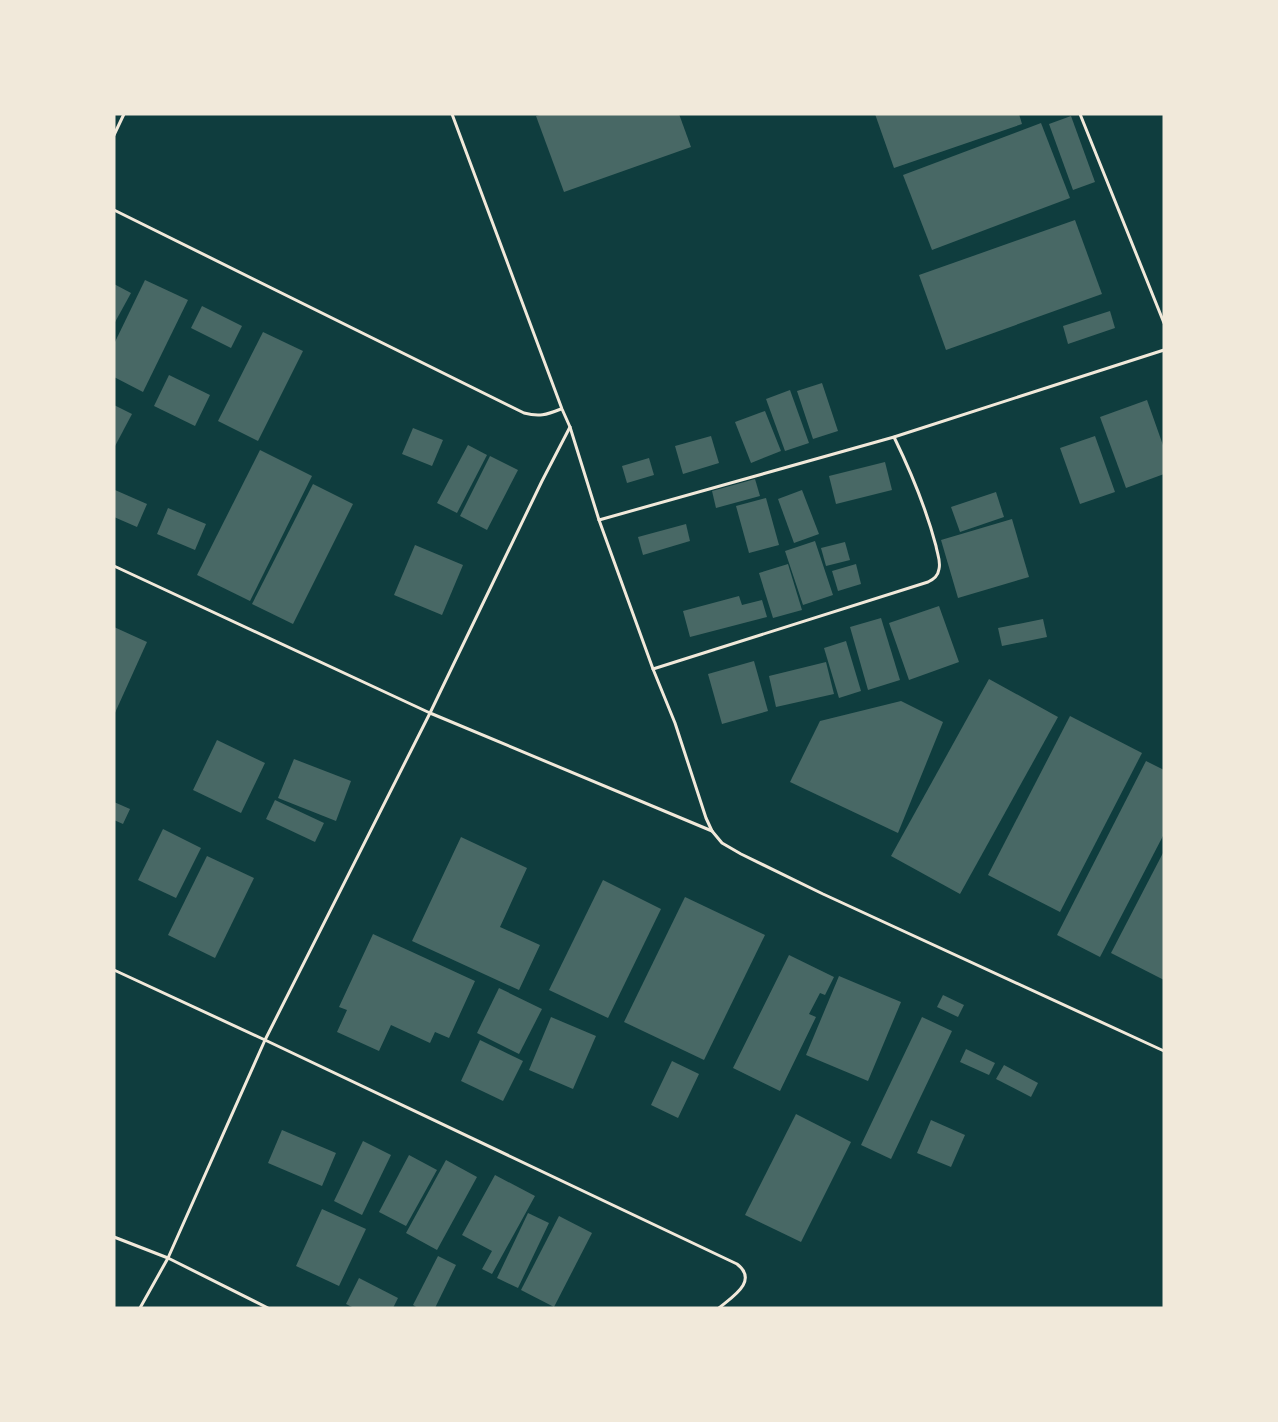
<svg xmlns="http://www.w3.org/2000/svg" width="1278" height="1422" font-family="Helvetica,sans-serif">
	<style>
		.building { fill: #486865 }
		.lines { fill: none; stroke-linecap: round; stroke-linejoin: round }
		.service { stroke: #f1e9da; stroke-width: 3 }
	</style>
	<rect width="100%" height="100%" fill="#0f3d3e"/>
	<g class="building">
		<polygon points="543,114 679,114 691,147 564,192 536,116"/>
		<polygon points="875,114 1019,114 1022,124 894,168"/>
		<polygon points="1071,116 1095,182 1073,190 1049,124"/>
		<polygon points="1041,123 1070,198 932,250 903,175"/>
		<polygon points="1075,220 1102,294 946,350 919,275"/>
		<polygon points="145,280 188,300 143,392 114,377 114,344"/>
		<polygon points="114,284 131,293 114,324"/>
		<polygon points="202,306 242,326 231,348 191,328"/>
		<polygon points="1110,311 1115,328 1068,344 1063,326"/>
		<polygon points="263,332 303,351 258,441 218,421"/>
		<polygon points="169,375 210,395 195,426 154,406"/>
		<polygon points="822,383 838,431 813,439 797,391"/>
		<polygon points="790,390 809,443 785,451 766,399"/>
		<polygon points="1147,400 1164,448 1164,474 1126,488 1100,417"/>
		<polygon points="114,405 132,414 114,448"/>
		<polygon points="765,411 781,451 751,463 735,422"/>
		<polygon points="413,428 443,440 432,466 402,454"/>
		<polygon points="711,436 719,463 683,474 675,446"/>
		<polygon points="1095,436 1115,492 1080,504 1060,448"/>
		<polygon points="468,445 487,455 457,513 437,503"/>
		<polygon points="260,450 312,476 250,601 197,575"/>
		<polygon points="490,456 518,470 487,530 460,516"/>
		<polygon points="649,458 654,475 627,483 622,466"/>
		<polygon points="885,462 892,490 836,504 829,476"/>
		<polygon points="755,479 760,496 716,508 712,491"/>
		<polygon points="313,484 353,504 293,624 252,604"/>
		<polygon points="115,490 147,504 137,527 114,517"/>
		<polygon points="802,490 819,534 794,543 778,499"/>
		<polygon points="996,492 1004,517 960,532 951,507"/>
		<polygon points="766,498 779,545 749,553 736,506"/>
		<polygon points="168,508 206,524 195,550 157,534"/>
		<polygon points="1012,519 1029,577 958,598 941,540"/>
		<polygon points="686,524 690,541 643,555 638,537"/>
		<polygon points="815,541 833,595 803,605 785,551"/>
		<polygon points="845,542 850,560 826,566 821,548"/>
		<polygon points="415,545 463,565 442,615 394,595"/>
		<polygon points="788,564 802,610 773,618 759,573"/>
		<polygon points="856,564 861,584 838,591 832,571"/>
		<polygon points="739,596 742,605 762,600 767,617 690,637 683,611"/>
		<polygon points="939,606 959,662 909,680 889,623"/>
		<polygon points="881,618 900,680 868,690 850,627"/>
		<polygon points="1043,619 1047,637 1002,646 998,628"/>
		<polygon points="114,627 147,642 114,715"/>
		<polygon points="846,641 861,691 839,698 824,648"/>
		<polygon points="754,661 768,711 722,724 708,674"/>
		<polygon points="826,662 834,694 776,707 769,676"/>
		<polygon points="989,679 1058,717 960,894 891,856"/>
		<polygon points="901,701 943,722 898,833 790,782 820,721"/>
		<polygon points="1070,716 1142,753 1060,912 988,875"/>
		<polygon points="217,740 265,763 241,813 193,790"/>
		<polygon points="294,759 351,781 336,821 278,798"/>
		<polygon points="1146,761 1164,770 1164,834 1100,957 1057,935"/>
		<polygon points="275,800 324,823 315,842 266,819"/>
		<polygon points="114,802 130,809 123,824 114,820"/>
		<polygon points="163,829 201,848 176,898 138,880"/>
		<polygon points="461,837 527,868 500,927 540,945 519,990 412,941"/>
		<polygon points="1164,851 1164,980 1111,953"/>
		<polygon points="207,856 254,878 215,958 168,935"/>
		<polygon points="603,880 661,909 608,1018 549,990"/>
		<polygon points="685,897 765,935 704,1060 624,1022"/>
		<polygon points="373,934 475,981 449,1038 435,1032 430,1043 391,1025 379,1051 337,1032 347,1010 339,1007"/>
		<polygon points="789,955 834,977 825,995 820,993 809,1014 816,1017 780,1091 733,1068"/>
		<polygon points="839,976 901,1002 868,1081 806,1055"/>
		<polygon points="499,988 542,1009 519,1054 477,1033"/>
		<polygon points="943,995 964,1005 958,1017 937,1007"/>
		<polygon points="551,1017 596,1036 573,1089 529,1070"/>
		<polygon points="922,1017 952,1031 891,1159 861,1145"/>
		<polygon points="480,1040 523,1061 503,1101 461,1081"/>
		<polygon points="966,1049 995,1063 989,1075 960,1062"/>
		<polygon points="672,1061 699,1074 678,1118 651,1105"/>
		<polygon points="1004,1065 1038,1083 1031,1097 996,1079"/>
		<polygon points="796,1114 851,1142 801,1242 745,1215"/>
		<polygon points="931,1120 965,1135 951,1167 917,1153"/>
		<polygon points="282,1130 336,1153 322,1186 268,1163"/>
		<polygon points="363,1141 391,1155 362,1215 334,1201"/>
		<polygon points="409,1155 437,1170 406,1226 379,1212"/>
		<polygon points="446,1160 477,1177 437,1250 406,1233"/>
		<polygon points="495,1175 535,1196 492,1274 482,1269 492,1251 462,1235"/>
		<polygon points="322,1209 366,1229 339,1286 296,1266"/>
		<polygon points="528,1213 549,1223 518,1288 497,1278"/>
		<polygon points="559,1216 592,1233 554,1307 521,1290"/>
		<polygon points="438,1256 456,1265 435,1308 418,1308 413,1305"/>
		<polygon points="359,1278 398,1298 393,1308 354,1308 346,1304"/>
	</g>
	<g class="lines">
		<g class="service">
			<polyline points="452,114 562,409 570,427 599,520 653,669 675,723 706,818 712,831 722,843 741,854 823,894 1164,1051"/>
			<polyline points="1080,114 1164,323"/>
			<polyline points="114,135 124,114"/>
			<path d="M114 210 524 413C539 417 546 415 561 409"/>
			<polyline points="599,520 894,437 1164,350"/>
			<polyline points="114,566 430,713 712,831"/>
			<path d="M653 669 928 582C934 579 938 576 939 569 941 561 937 553 936 546 926 508 911 472 894 437"/>
			<polyline points="114,970 265,1040 430,713 542,481 570,427"/>
			<polyline points="114,1237 168,1258 268,1308"/>
			<path d="M140 1308 168 1258 265 1040 737 1264C759 1281 732 1297 719 1308"/>
		</g>
	</g>
	<rect width="1278" height="1422" fill="none" stroke="#f1e9da" stroke-width="231"/>
</svg>
